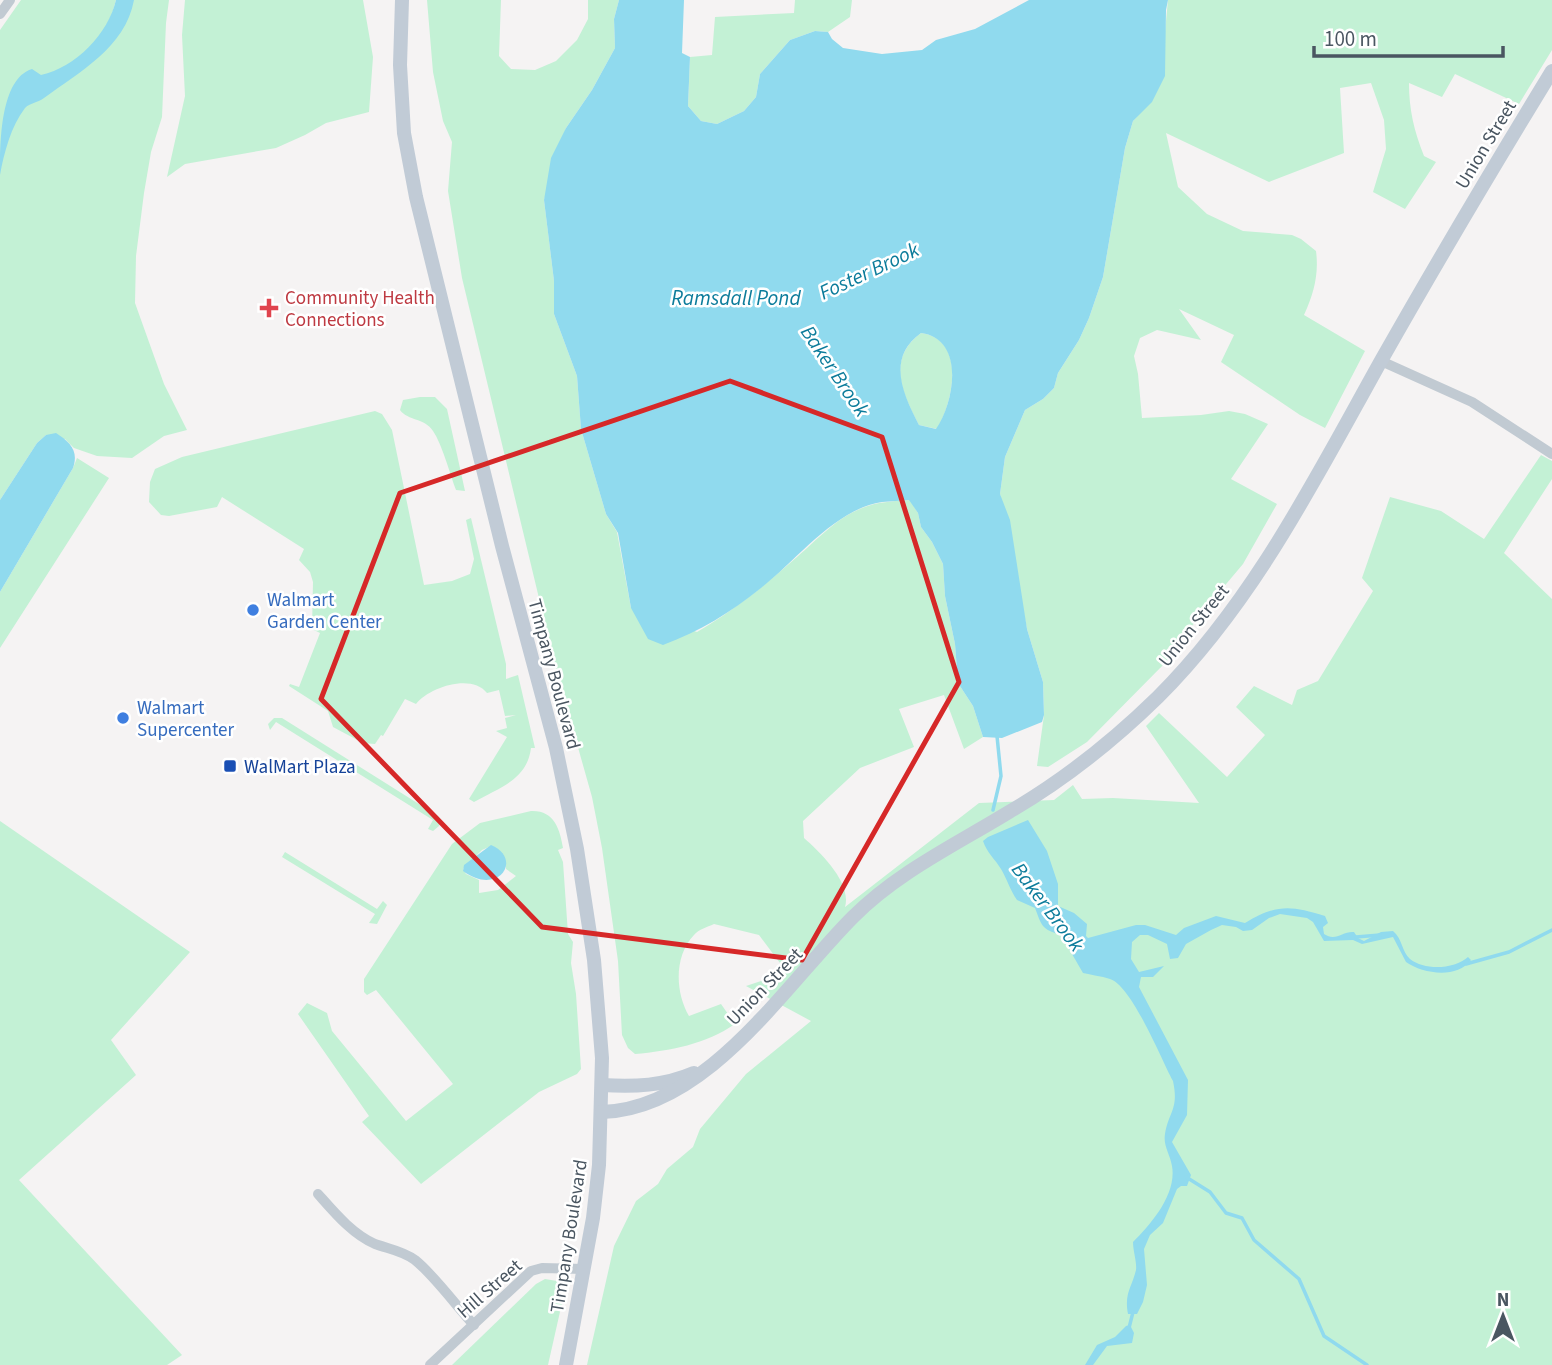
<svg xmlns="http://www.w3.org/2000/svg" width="1552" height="1365" font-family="'Source Sans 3',sans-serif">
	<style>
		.green { fill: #c3f1d5; fill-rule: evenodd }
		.water { fill: #90daee; fill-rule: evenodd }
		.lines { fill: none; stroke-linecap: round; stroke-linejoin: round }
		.stream { stroke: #90daee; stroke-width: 3.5 }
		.street { stroke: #c1cad2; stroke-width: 10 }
		.secondary { stroke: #c1cbd6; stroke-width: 14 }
		.marked { fill: none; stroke: #d62828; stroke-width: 5; stroke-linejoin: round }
		.health-dot { fill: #e0444e; stroke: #fff; stroke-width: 2.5 }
		.shop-dot { fill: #3f7fe0; stroke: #fff; stroke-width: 2.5 }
		.transit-dot { fill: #1a4fb4; stroke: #fff; stroke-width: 2.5 }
		.labels { text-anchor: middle; stroke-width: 5; stroke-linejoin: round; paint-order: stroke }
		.street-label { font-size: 19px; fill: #4a5661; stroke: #fff }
		.health-label { font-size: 19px; fill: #be3a42; stroke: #fff; text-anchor: start }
		.shop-label { font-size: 19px; fill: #366cbe; stroke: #fff; text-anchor: start }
		.transit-label { font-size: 19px; fill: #164399; stroke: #fff; text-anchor: start }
		.water-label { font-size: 21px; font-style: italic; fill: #0c7c9b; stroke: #fff }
	</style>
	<rect width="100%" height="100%" fill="#f5f3f3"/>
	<g class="green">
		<polygon points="21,0 116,0 112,14 104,30 123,0 169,0 166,23 162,117 151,152 144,193 136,256 135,303 164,384 187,430 164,436 132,458 97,456 74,448 65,439 46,435 37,443 0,500 0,30"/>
		<polygon points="185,0 363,0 373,57 369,112 326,123 305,135 276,148 185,164 167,177 185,96 182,35"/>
		<path d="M427 0H501L499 56 511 69 535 70 556 61 577 40 588 19V0H619L614 19 615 48 592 90 566 128 544 200 554 281V314L577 376 581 429 606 514 617 532 631 608 697 632C733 611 765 585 797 557 818 539 835 519 862 508 877 502 893 501 910 500L918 513 921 527 932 542 943 564 945 596 955 644 958 683 973 706 983 737 964 749 944 695 899 709 914 747 860 768 803 821 804 838C821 853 852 883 845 907L979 803 1054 800 1073 785 1082 799 1113 798 1199 803 1146 726 1159 713 1227 777 1265 735 1236 707 1254 686 1292 705 1297 690 1318 681 1373 591 1362 578 1390 497 1441 511 1484 539 1541 455 1552 461V479L1504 553 1552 599V1365H587L614 1246 636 1201 658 1184 667 1169 693 1147 700 1129 746 1074 811 1021 746 986 776 976 783 967 759 935 714 924C707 927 698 930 694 935 674 956 675 992 689 1016L721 1004 735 1024C706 1044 670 1051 635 1054L628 1048 622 1035 618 961 602 848 592 797 557 673 462 278 448 191 452 142 443 121 433 72Z"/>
		<polygon points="795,0 852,0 850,17 828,32 815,31 790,40 760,74 756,97 744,111 717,124 701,121 688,106 690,57 712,55 715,17 794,13"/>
		<path d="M1168 0H1552V50L1519 104 1455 74 1442 97 1409 83C1409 110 1414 131 1424 156L1436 162 1405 209 1373 192 1386 149 1384 120 1371 83 1340 88 1344 153 1269 182 1166 133 1178 187 1207 214 1243 231 1292 235 1301 239 1316 251C1319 274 1314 293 1304 315L1365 351 1325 428 1300 415 1221 362 1234 335 1179 309 1201 340 1157 330 1140 338 1134 356 1138 374 1142 418 1201 415 1229 411 1245 414 1268 424 1231 479 1277 504 1243 564 1200 615 1166 662 1087 742 1048 767 1037 766 1044 715 1043 682 1027 629 1000 494 1005 457 1025 410 1043 399 1054 388 1058 373 1079 340 1089 318 1103 277 1125 148 1133 121 1140 113 1164 42Z"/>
		<path d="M921 333C966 339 954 400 937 429L919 425C902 393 886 359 921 333Z"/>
		<path d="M420 397H435L447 409 465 491 456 490C450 474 442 444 433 431 425 418 408 421 400 410L403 400Z"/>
		<path d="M375 411 382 414 392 430 424 585 452 581 470 574 474 559 466 520 471 518 506 664V679L518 675 535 748H531C527 780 500 787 474 802L469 799 507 737 496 731 507 728 505 718 516 715 505 716 499 690 487 693C472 673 429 687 416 704L405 699 383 736 381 735 375 744 363 743 333 727 328 711 289 686 290 684 299 687 320 633 312 629 313 582 310 572 299 560 304 549 222 497 217 507 169 516 161 515 149 502 150 482 155 469 182 457Z"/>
		<polygon points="77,458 109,478 0,648 0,592 73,468"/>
		<polygon points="274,718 282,718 438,816 441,820 439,826 433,831 428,829 433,820 276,722 270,730 268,724"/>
		<path d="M531 811C554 810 560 829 563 848L558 850 563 862 568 934 573 942 571 963 576 994 581 1069 577 1074 539 1092 421 1184 362 1122 369 1116 298 1014 307 1003 327 1013 332 1031 406 1121 453 1084 376 990 367 995 364 992V979L452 844 480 823ZM491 846C500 848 506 859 506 869L516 876 498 890 479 893V880L466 874 463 869 482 850Z"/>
		<polygon points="0,821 190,952 111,1040 136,1075 19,1180 182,1355 167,1365 0,1365"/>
		<polygon points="285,852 377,909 383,901 387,905 377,924 369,923 375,914 282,857"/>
		<polygon points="545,1279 557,1281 563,1286 564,1294 548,1365 452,1365 536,1284"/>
	</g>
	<g class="water">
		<path d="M116 0H134C125 48 79 72 44 98 37 103 30 103 25 108 11 126 4 153 0 175 0 143 0 79 32 69L41 75C76 67 108 34 116 0Z"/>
		<path d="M619 0H684L682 53 690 57 688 106 701 121 717 124 744 111 756 97 760 74 790 40 815 31 828 32 832 39 843 48 882 54 922 50 936 40 975 29 1029 0H1168L1166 10 1165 76 1152 102 1133 121 1125 148 1103 277 1089 318 1079 340 1058 373 1054 388 1043 399 1025 410 1005 457 1000 494 1010 520 1027 629 1043 682 1044 715 1042 722 1002 738 983 737 973 706 958 683 955 644 945 596 943 564 932 542 921 527 918 513 909 500C901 501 891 501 882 502 835 509 797 560 761 588 730 613 700 631 663 645L648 639 631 608 618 533 606 514 581 429 577 376 554 314V281L544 200 551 158 566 128 592 90 615 48 614 19ZM921 333C965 339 955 401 936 429L919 425C903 394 886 358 921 333Z"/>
		<path d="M56 433C70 442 79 451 73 468L0 592V500L37 443 46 435Z"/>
		<path d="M1028 820 1047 851 1058 884V906L1074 913 1087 924 1086 936 1088 938 1136 925H1145L1176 935 1184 928 1216 916 1245 923C1277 904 1290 905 1325 916L1328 923 1323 927 1324 934C1336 942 1342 931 1354 932L1358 938 1364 941 1381 932 1393 931C1402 938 1402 952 1410 959 1425 971 1455 969 1468 957L1471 960C1457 979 1423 974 1406 962L1393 937 1362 944 1353 940 1324 941 1313 922 1307 918 1280 914 1269 918 1252 930 1243 931 1236 927 1222 925 1211 930 1186 944 1178 958 1170 959 1167 944 1148 935H1140L1132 942 1131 959 1139 972 1164 966 1153 977H1141L1139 987 1188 1080 1187 1115 1172 1142 1191 1175 1187 1186H1181L1177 1189 1163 1223 1150 1235 1144 1249 1147 1285 1143 1302 1137 1314H1128C1124 1293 1132 1287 1136 1270 1137 1262 1133 1251 1133 1242 1151 1224 1177 1194 1172 1166 1170 1154 1163 1146 1165 1134 1169 1111 1179 1109 1173 1081 1161 1059 1132 986 1110 979 1101 976 1091 975 1083 973L1061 935C1041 929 1042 926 1035 908L1017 900C1010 890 1007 879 1001 869 995 859 987 853 983 841L988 837Z"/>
		<path d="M491 845C524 859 498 897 463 871L464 865Z"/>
		<polygon points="1130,1325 1134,1333 1132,1343 1107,1346 1093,1365 1085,1365 1097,1345 1115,1337 1126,1326"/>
	</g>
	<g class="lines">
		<g class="stream">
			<polyline points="993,810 1001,776 997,736"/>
			<polyline points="1356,937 1380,935"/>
			<polyline points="1466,964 1509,952 1552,930"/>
			<polyline points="1186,1177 1210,1192 1226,1213 1242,1218 1254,1240 1299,1279 1324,1336 1367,1365"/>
			<polyline points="1129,1328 1133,1312"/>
		</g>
		<g class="street">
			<polyline points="0,14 10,0"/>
			<polyline points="1381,361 1472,402 1552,454"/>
			<path d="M318 1194C334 1212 352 1234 375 1244 389 1249 403 1251 415 1260 434 1275 457 1307 474 1325"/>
			<polyline points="430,1365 531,1271 542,1268 584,1269"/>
		</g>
		<g class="secondary">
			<polyline points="402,0 400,65 404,133 416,197 502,546 556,748 577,849 594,960 602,1058 599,1165 593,1218 566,1365"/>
			<path d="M602 1085C634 1087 664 1086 694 1073"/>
			<path d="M602 1112C707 1109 785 985 853 917 898 872 955 845 1009 812 1064 780 1112 742 1158 697 1255 600 1316 477 1382 359 1437 262 1494 166 1552 71"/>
		</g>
	</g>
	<path class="marked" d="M730 381 882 437 959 682 802 960 542 927 321 699 400 493Z"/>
	<path class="health-dot" d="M265.5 297.5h7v7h7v7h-7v7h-7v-7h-7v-7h7z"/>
	<g class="shop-dot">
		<circle cx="253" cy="610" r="7"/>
		<circle cx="123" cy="718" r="7"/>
	</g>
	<rect class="transit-dot" x="223" y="759" width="14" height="14" rx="3.5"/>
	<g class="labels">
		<g class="street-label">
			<text transform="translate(1485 144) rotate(-59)" y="7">Union Street</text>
			<text transform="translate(1193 625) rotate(-51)" y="7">Union Street</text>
			<text transform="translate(555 674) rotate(75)" y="7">Timpany Boulevard</text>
			<text transform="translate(764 986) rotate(-46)" y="7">Union Street</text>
			<text transform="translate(568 1236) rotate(-81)" y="7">Timpany Boulevard</text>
			<text transform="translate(489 1288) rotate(-41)" y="7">Hill Street</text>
		</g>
		<g class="health-label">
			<text x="285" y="304">Community Health<tspan x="285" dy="22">Connections</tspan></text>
		</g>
		<g class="shop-label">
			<text x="267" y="606">Walmart<tspan x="267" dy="22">Garden Center</tspan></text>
			<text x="137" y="714">Walmart<tspan x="137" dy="22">Supercenter</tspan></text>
		</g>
		<g class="transit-label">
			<text x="244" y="773">WalMart Plaza</text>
		</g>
		<g class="water-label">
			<text transform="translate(869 271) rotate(-25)" y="7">Foster Brook</text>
			<text x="736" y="305">Ramsdall Pond</text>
			<text transform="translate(835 371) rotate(56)" y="7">Baker Brook</text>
			<text transform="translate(1048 907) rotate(53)" y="7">Baker Brook</text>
		</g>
	</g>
	<g transform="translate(1503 1316)" stroke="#ffffff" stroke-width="5" paint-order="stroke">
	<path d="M0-5L12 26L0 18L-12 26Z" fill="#4a5661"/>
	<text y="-10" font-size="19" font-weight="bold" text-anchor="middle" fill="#4a5661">N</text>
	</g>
	<path d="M1314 46v10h189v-10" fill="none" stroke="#4a5661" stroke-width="3.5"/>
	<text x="1324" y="46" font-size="21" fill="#4a5661" stroke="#ffffff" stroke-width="5" paint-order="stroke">100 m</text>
</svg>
